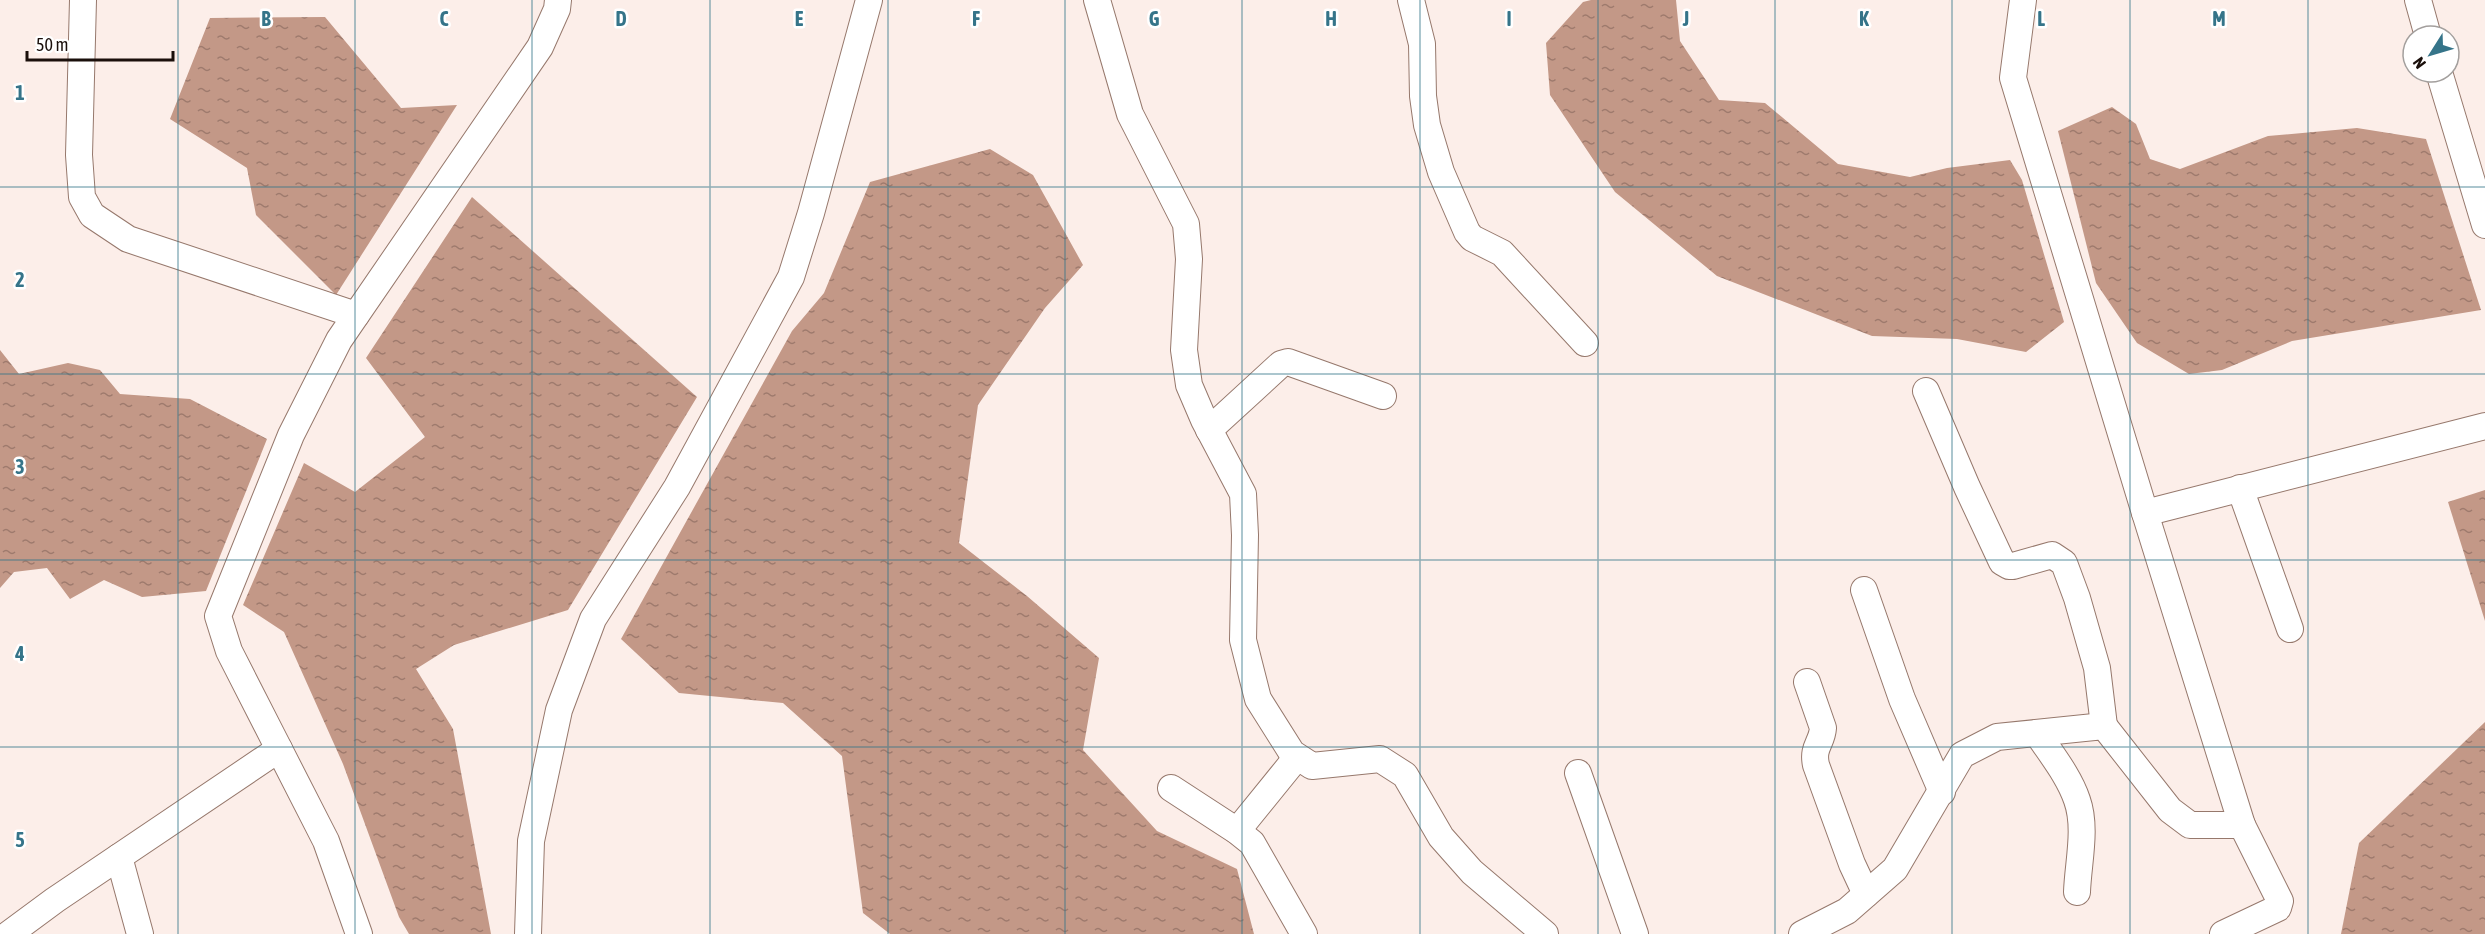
<svg xmlns="http://www.w3.org/2000/svg" width="2485" height="934" font-family="'Asap Condensed',sans-serif">
	<style>
		.water { fill: url(#water-ripples) }
		.lines { fill: none; stroke-linecap: round; stroke-linejoin: round }
		.minor-casing { stroke: #96786c; stroke-width: 28 }
		.minor { stroke: #fff; stroke-width: 26 }
		.grid { fill: none; stroke: #357489; stroke-width: 1.5; stroke-opacity: 0.55 }
		.grid-label { font-size: 20px; text-anchor: middle; font-weight: bold; fill: #357489; stroke: #fff; stroke-width: 5; stroke-linejoin: round; paint-order: stroke }
	</style>
	<defs>
		<pattern id="water-ripples" width="26" height="14" patternUnits="userSpaceOnUse" patternTransform="scale(1.5)"><rect width="26" height="14" fill="#c39887"/><path d="M2 4q2-2 4 0t4 0M15 11q2-2 4 0t4 0" fill="none" stroke="#9e7a6d"/></pattern>
	</defs>
	<rect width="100%" height="100%" fill="#fceee9"/>
	<g class="water">
		<polygon points="1591,0 1676,0 1680,41 1719,100 1765,103 1838,164 1910,177 1947,168 2010,160 2022,180 2064,322 2026,352 1957,339 1872,336 1717,276 1615,192 1550,95 1546,43 1583,2"/>
		<polygon points="325,17 401,108 457,105 336,295 256,215 247,168 170,119 210,18"/>
		<polygon points="2112,107 2136,124 2150,159 2180,169 2268,136 2357,128 2426,139 2481,310 2292,341 2222,370 2189,374 2137,343 2096,283 2058,131"/>
		<polygon points="990,149 1033,175 1083,265 1045,308 978,405 959,543 1027,596 1099,658 1083,750 1157,831 1237,869 1254,934 890,934 863,913 842,756 783,703 679,693 621,639 792,331 824,293 870,182"/>
		<polygon points="472,197 697,397 568,610 454,645 416,669 453,729 491,934 409,934 399,917 343,764 284,632 243,605 304,463 355,492 425,437 366,358"/>
		<polygon points="0,350 19,374 68,363 100,370 120,394 190,399 267,439 206,591 142,597 104,580 70,599 47,568 14,572 0,588"/>
		<polygon points="2485,490 2485,621 2448,502"/>
		<polygon points="2485,722 2485,934 2341,934 2359,843"/>
	</g>
	<g class="lines">
		<g class="minor-casing">
			<g id="minor">
				<polyline points="83,0 79,155 82,197 92,215 128,239 356,315"/>
				<polyline points="1097,0 1130,114 1186,224 1189,259 1184,350 1189,385 1204,420 1243,494 1245,535 1243,640 1258,699 1292,753 1312,766 1380,759 1405,775 1441,837 1472,872 1545,934"/>
				<polyline points="1411,0 1422,44 1423,96 1427,125 1441,172 1467,232 1472,238 1502,253 1585,343"/>
				<polyline points="2023,0 2013,78 2145,513 2242,825 2280,901 2278,908 2223,934"/>
				<polyline points="2418,0 2428,36"/>
				<polyline points="2439,72 2485,225"/>
				<polyline points="1926,391 1967,487 2002,562 2009,566 2013,566 2052,555 2064,563 2077,598 2097,668 2104,726"/>
				<polyline points="1209,430 1281,364 1288,362 1383,396"/>
				<polyline points="2240,488 2290,629"/>
				<polyline points="2145,513 2485,426"/>
				<polyline points="1864,590 1902,699 1942,792"/>
				<path d="M1807 682 1823 728C1822 743 1812 747 1816 765L1852 864 1866 894"/>
				<path d="M2037 733C2051 754 2069 776 2077 800 2087 828 2078 863 2077 892"/>
				<polyline points="279,749 326,841 359,934"/>
				<polyline points="1578,773 1635,934"/>
				<polyline points="1171,788 1237,831 1252,843 1304,934"/>
				<polyline points="1237,831 1297,757"/>
				<polyline points="119,857 140,934"/>
				<polyline points="9,934 55,900 279,749 229,651 218,616 291,435 339,340 540,47 557,9 558,0"/>
				<polyline points="528,934 531,841 559,710 593,619 677,487 791,277 811,213 869,0"/>
				<polyline points="1802,934 1847,911 1895,869 1962,755 1997,737 2104,726 2170,810 2190,825 2242,825"/>
			</g>
		</g>
		<use href="#minor" class="minor"/>
	</g>
	<path class="grid" d="M178 0V934M355 0V934M532 0V934M710 0V934M888 0V934M1065 0V934M1242 0V934M1420 0V934M1598 0V934M1775 0V934M1952 0V934M2130 0V934M2308 0V934M0 187H2485M0 374H2485M0 560H2485M0 747H2485"/>
	<g class="grid-label">
		<text x="266" y="26">B</text>
		<text x="444" y="26">C</text>
		<text x="621" y="26">D</text>
		<text x="799" y="26">E</text>
		<text x="976" y="26">F</text>
		<text x="1154" y="26">G</text>
		<text x="1331" y="26">H</text>
		<text x="1509" y="26">I</text>
		<text x="1686" y="26">J</text>
		<text x="1864" y="26">K</text>
		<text x="2041" y="26">L</text>
		<text x="2219" y="26">M</text>
		<text x="20" y="100">1</text>
		<text x="20" y="287">2</text>
		<text x="20" y="474">3</text>
		<text x="20" y="661">4</text>
		<text x="20" y="847">5</text>
	</g>
	<g transform="translate(2431 54) rotate(233)"><circle r="28" fill="#ffffff" stroke="#a39f9d" stroke-width="1.5"/>
	<path d="M0-4.5L10 22L0 15L-10 22Z" fill="#357489"/>
	<text y="-9" font-size="16" font-weight="bold" text-anchor="middle" fill="#1a0f0b">N</text>
	</g>
	<path d="M27 51v9h146v-9" fill="none" stroke="#1a0f0b" stroke-width="3"/>
	<text x="36" y="51" font-size="18" fill="#1a0f0b" stroke="#ffffff" stroke-width="4.5" paint-order="stroke">50 m</text>
</svg>
